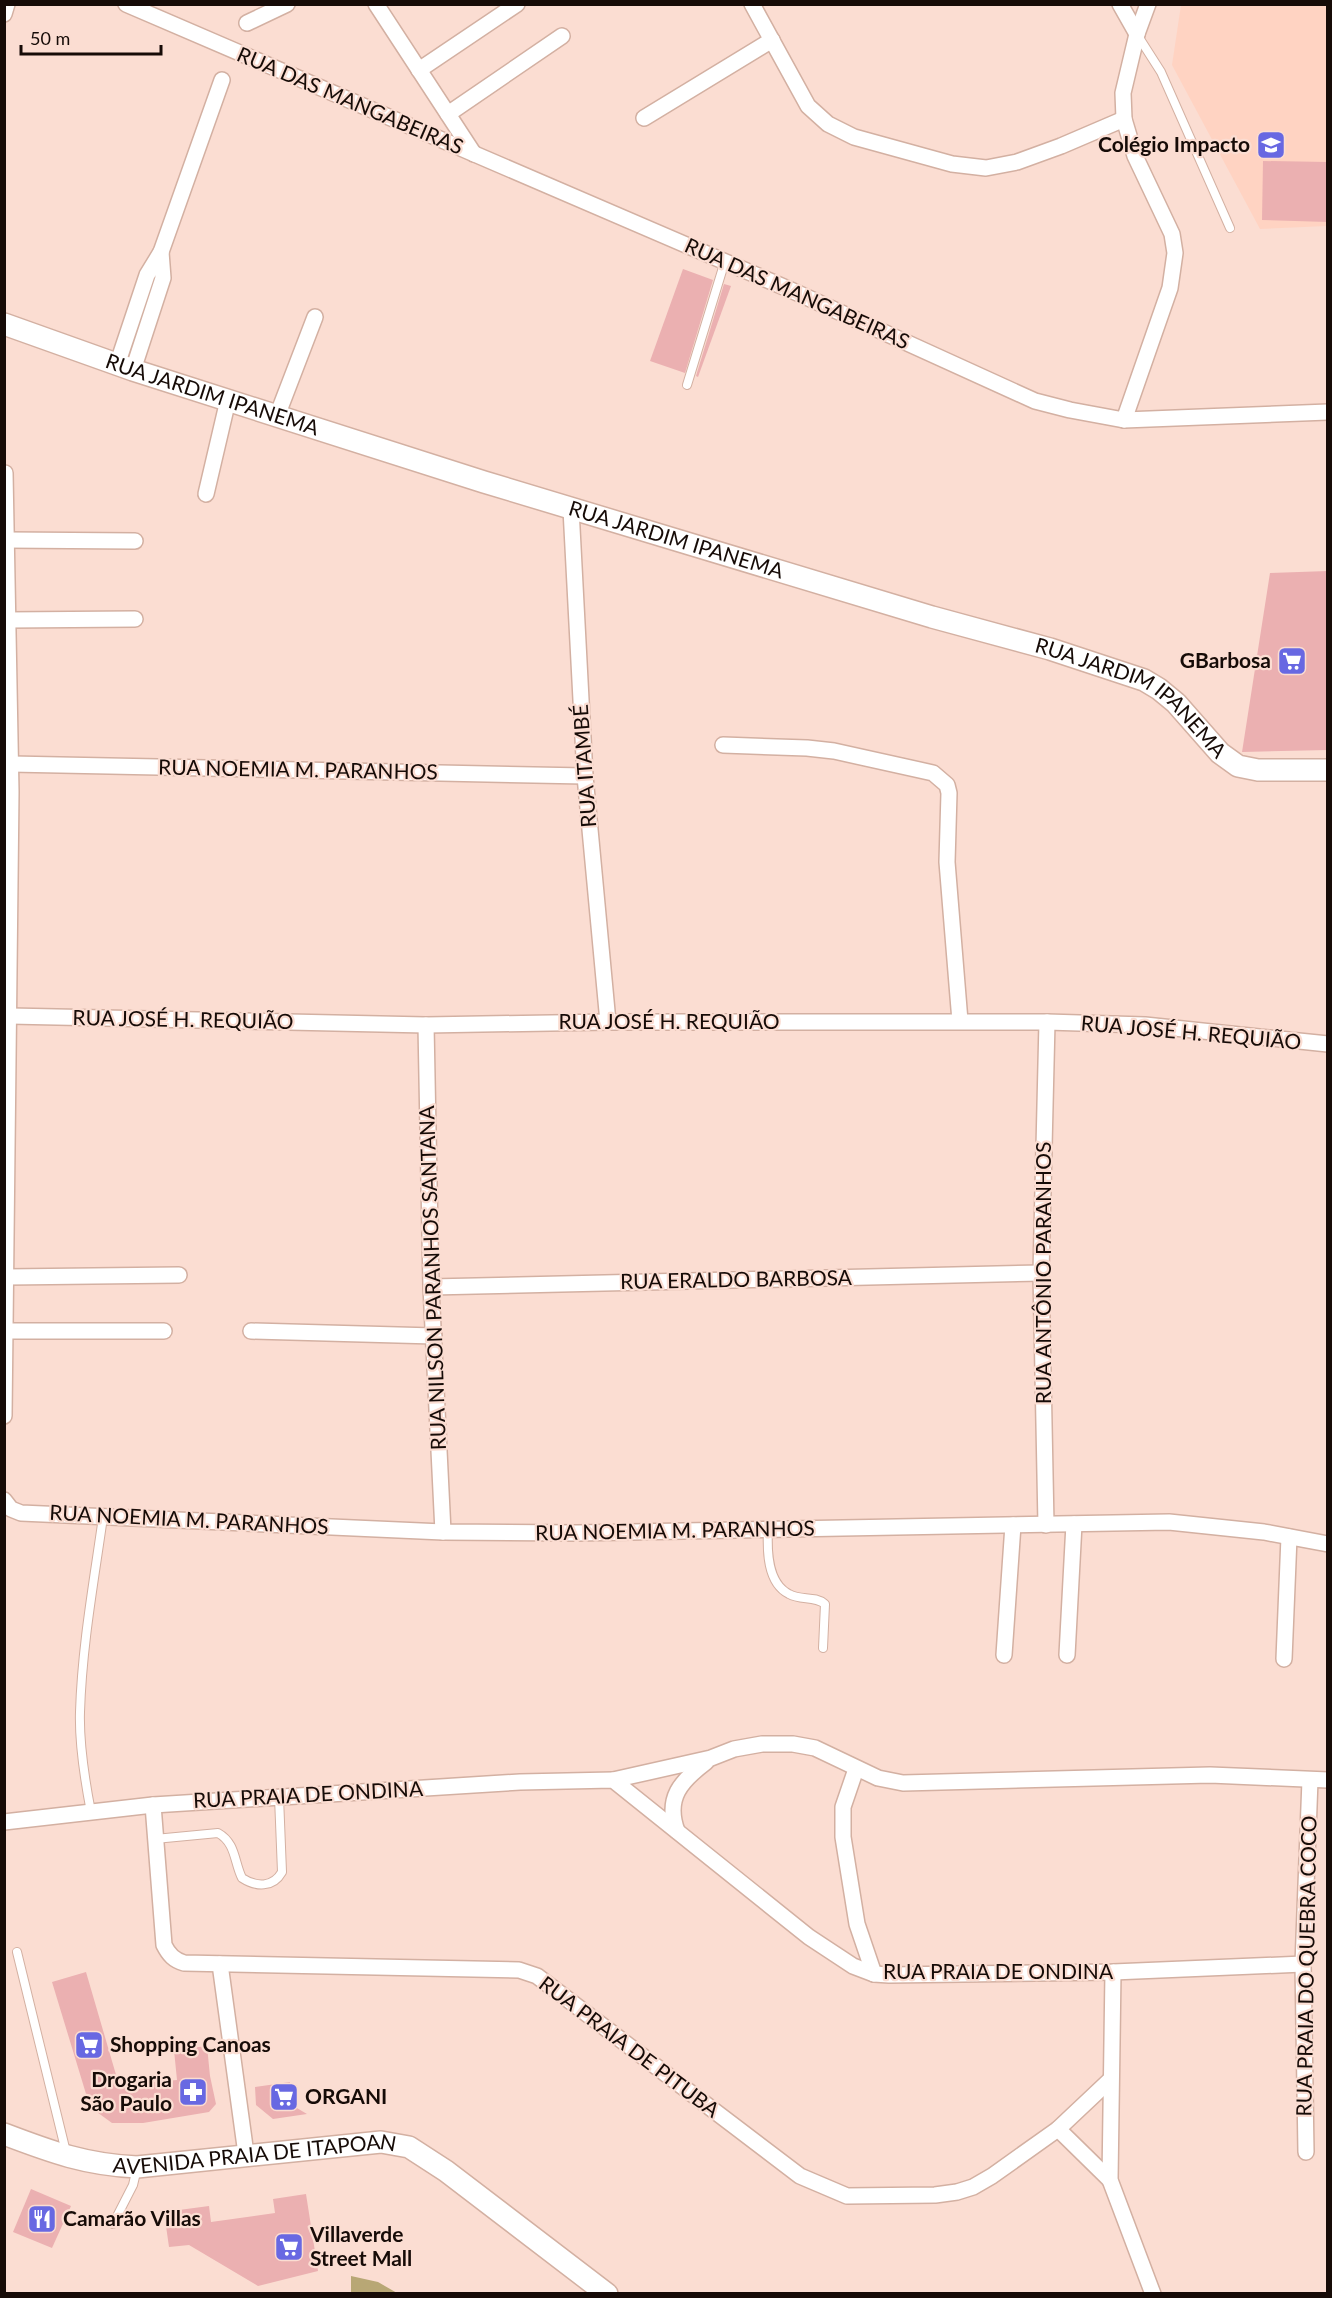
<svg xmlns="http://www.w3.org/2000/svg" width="1332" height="2298" font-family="Lato,sans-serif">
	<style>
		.built { fill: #ffd3c2 }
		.forest { fill: #b8a775 }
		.building { fill: #ebb0b1 }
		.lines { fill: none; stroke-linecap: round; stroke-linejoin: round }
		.lane-casing { stroke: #d3b0a2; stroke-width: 10 }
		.street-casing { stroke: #d3b0a2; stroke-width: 18 }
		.secondary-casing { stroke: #d3b0a2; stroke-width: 24 }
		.lane { stroke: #fff; stroke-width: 8 }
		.street { stroke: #fff; stroke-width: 15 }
		.secondary { stroke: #fff; stroke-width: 21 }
		.labels { text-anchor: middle; stroke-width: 4.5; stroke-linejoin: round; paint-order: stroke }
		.street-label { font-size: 21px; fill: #160b07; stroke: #fbddd2 }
		.poi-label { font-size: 21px; font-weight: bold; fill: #160b07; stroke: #fbddd2; text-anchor: start }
	</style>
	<rect width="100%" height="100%" fill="#fbddd2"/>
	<polygon class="built" points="1181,5 1327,5 1327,226 1260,229 1172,65"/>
	<polygon class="forest" points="351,2276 378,2282 397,2293 351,2293"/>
	<g class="building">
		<polygon points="1263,161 1328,162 1328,222 1262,220"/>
		<polygon points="683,269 713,280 685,373 650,361"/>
		<polygon points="724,284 731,286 698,377 696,376"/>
		<polygon points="1328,571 1328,750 1242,752 1270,573"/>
		<polygon points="86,1972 119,2085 177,2080 174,2050 207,2046 210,2076 216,2104 209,2112 143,2123 112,2123 90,2107 52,1982"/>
		<polygon points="290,2082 290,2104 307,2114 273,2119 256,2105 255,2087"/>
		<polygon points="31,2189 71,2206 52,2248 13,2232"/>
		<polygon points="306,2194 318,2271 258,2286 189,2245 169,2247 164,2212 209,2206 211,2222 275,2213 273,2199"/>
	</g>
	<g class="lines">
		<g class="lane-casing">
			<g id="lane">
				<polyline points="1138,36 1161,72 1230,228"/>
				<polyline points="687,385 725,261"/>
				<path d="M768 1530C767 1550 767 1583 789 1594 801 1601 814 1595 825 1604L823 1648"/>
				<path d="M91 1812C85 1781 79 1743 80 1712 82 1646 94 1581 103 1517"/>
				<path d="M155 1839 218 1833C236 1843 234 1862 242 1878 256 1887 273 1888 282 1872L279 1797"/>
				<polyline points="17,1952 66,2152"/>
				<polyline points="113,2224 133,2185 137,2168"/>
			</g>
		</g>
		<g class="street-casing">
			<g id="street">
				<polyline points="126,4 793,291 1035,401 1070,410 1124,420 1328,412"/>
				<polyline points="376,4 474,154"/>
				<polyline points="752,4 808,106 828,124 854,137 952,164 986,168 1017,162 1061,146 1124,119"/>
				<polyline points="1120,4 1137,34"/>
				<polyline points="4,14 7,4"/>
				<polyline points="247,23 287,4"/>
				<polyline points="419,70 517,4"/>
				<polyline points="448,114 562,36"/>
				<polyline points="644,118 772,40"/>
				<polyline points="117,365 147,275 161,252 222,80"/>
				<polyline points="133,370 163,278 161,252"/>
				<polyline points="277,416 315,317"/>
				<polyline points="1124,420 1170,288 1175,253 1172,234 1135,156 1124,119 1123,93 1137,34 1148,4"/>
				<polyline points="206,494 228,400"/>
				<polyline points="571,509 585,776 608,1022"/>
				<polyline points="7,540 135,541"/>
				<polyline points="8,620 135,619"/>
				<polyline points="723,745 807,748 834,751 933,773 947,785 949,793 947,862 960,1021"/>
				<polyline points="11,764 585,776"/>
				<polyline points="10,1016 426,1025 608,1022 1047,1022 1145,1025 1328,1044"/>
				<polyline points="426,1025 431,1287 443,1532"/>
				<polyline points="7,1277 179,1275"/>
				<polyline points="431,1287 1041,1273"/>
				<polyline points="7,1331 164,1331"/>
				<polyline points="251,1331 434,1336"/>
				<polyline points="4,1416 11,792 5,473"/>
				<polyline points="4,1500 11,1509 21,1513 443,1532 577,1533 1169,1522 1264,1532 1328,1544"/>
				<polyline points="1046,1525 1041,1273 1047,1022"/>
				<polyline points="1004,1655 1013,1525"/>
				<polyline points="1067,1655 1074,1524"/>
				<polyline points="1284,1659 1289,1537"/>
				<polyline points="856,1769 843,1807 843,1837 857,1924 874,1974"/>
				<polyline points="613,1780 711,1758 734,1749 762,1744 793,1744 815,1748 878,1778 903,1783 1210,1775 1328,1780"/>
				<path d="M153 1805 164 1945C169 1955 174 1960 184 1963L519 1970 537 1976 800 2176 847 2196 935 2195 957 2192 973 2187 992 2176 1058 2129 1110 2080"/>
				<polyline points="4,1822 153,1805 520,1782 613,1780 809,1937 853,1966 874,1974 889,1975 1113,1972 1303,1964"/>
				<path d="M677 1831C665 1798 681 1781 706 1762"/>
				<polyline points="220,1964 246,2154"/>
				<polyline points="1113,1972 1110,2180 1153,2294"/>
				<polyline points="1058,2129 1110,2180"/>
				<polyline points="1306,2152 1303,1964 1310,1780"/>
			</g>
		</g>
		<g class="secondary-casing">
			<g id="secondary">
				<path id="s1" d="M4 324 133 370 484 482 932 617 1050 649 1144 680 1159 689 1176 703 1220 753 1238 766 1258 770H1328"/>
				<path id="s2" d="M4 2134C51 2152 87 2165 137 2167L381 2142 409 2147 446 2171 607 2294"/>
			</g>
		</g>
		<use href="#lane" class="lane"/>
		<use href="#street" class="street"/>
		<use href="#secondary" class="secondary"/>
	</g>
	<defs>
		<g id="school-square" transform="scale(1.5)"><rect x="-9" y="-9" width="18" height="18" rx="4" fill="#6868e2" stroke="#fbddd2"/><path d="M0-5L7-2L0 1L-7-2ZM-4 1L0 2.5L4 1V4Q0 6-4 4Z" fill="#fff"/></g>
		<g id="supermarket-square" transform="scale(1.5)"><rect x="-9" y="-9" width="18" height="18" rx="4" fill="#6868e2" stroke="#fbddd2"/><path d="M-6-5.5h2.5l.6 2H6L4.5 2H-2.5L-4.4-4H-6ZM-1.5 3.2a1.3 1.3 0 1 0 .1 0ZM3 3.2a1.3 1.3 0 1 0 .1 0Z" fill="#fff"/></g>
		<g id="pharmacy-square" transform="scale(1.5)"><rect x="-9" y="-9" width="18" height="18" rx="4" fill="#6868e2" stroke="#fbddd2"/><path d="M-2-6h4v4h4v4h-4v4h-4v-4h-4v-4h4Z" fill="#fff"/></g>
		<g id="restaurant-square" transform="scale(1.5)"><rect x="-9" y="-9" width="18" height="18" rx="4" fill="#6868e2" stroke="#fbddd2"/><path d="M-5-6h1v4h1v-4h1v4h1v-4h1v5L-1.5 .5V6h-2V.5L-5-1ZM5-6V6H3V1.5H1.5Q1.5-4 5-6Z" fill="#fff"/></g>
	</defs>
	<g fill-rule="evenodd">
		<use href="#school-square" x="1271" y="145"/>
		<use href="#supermarket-square" x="1292" y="661"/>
		<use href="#supermarket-square" x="89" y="2045"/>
		<use href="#pharmacy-square" x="193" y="2092"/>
		<use href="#supermarket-square" x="284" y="2097"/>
		<use href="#restaurant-square" x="42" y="2219"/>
		<use href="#supermarket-square" x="289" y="2247"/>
	</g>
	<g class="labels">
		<g class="street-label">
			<text transform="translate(350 101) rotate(23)" y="7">RUA DAS MANGABEIRAS</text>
			<text transform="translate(797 294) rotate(24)" y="7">RUA DAS MANGABEIRAS</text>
			<text dy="7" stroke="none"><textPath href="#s1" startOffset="220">RUA JARDIM IPANEMA</textPath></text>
			<text dy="7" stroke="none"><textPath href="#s1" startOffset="706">RUA JARDIM IPANEMA</textPath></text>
			<text dy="7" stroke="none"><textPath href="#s1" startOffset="1192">RUA JARDIM IPANEMA</textPath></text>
			<text transform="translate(585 766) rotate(-94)" y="7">RUA ITAMBÉ</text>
			<text transform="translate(298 770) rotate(1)" y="7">RUA NOEMIA M. PARANHOS</text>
			<text transform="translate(183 1020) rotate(1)" y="7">RUA JOSÉ H. REQUIÃO</text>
			<text x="669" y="1029">RUA JOSÉ H. REQUIÃO</text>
			<text transform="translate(1191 1033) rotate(5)" y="7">RUA JOSÉ H. REQUIÃO</text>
			<text transform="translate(1044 1273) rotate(-90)" y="7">RUA ANTÔNIO PARANHOS</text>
			<text transform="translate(433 1278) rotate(-92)" y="7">RUA NILSON PARANHOS SANTANA</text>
			<text transform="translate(736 1280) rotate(-1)" y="7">RUA ERALDO BARBOSA</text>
			<text transform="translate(189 1520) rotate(3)" y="7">RUA NOEMIA M. PARANHOS</text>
			<text transform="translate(675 1531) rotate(-1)" y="7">RUA NOEMIA M. PARANHOS</text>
			<text transform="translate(308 1795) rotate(-3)" y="7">RUA PRAIA DE ONDINA</text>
			<text transform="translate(1307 1966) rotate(-89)" y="7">RUA PRAIA DO QUEBRA COCO</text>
			<text x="998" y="1979">RUA PRAIA DE ONDINA</text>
			<text transform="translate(629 2047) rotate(37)" y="7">RUA PRAIA DE PITUBA</text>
			<text dy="7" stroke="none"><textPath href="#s2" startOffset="256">AVENIDA PRAIA DE ITAPOAN</textPath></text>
		</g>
		<g class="poi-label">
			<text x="1250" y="152" text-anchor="end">Colégio Impacto</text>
			<text x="1271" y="668" text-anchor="end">GBarbosa</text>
			<text x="110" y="2052">Shopping Canoas</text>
			<text x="172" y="2087" text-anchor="end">Drogaria<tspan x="172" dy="24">São Paulo</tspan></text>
			<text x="305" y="2104">ORGANI</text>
			<text x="63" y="2226">Camarão Villas</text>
			<text x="310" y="2242">Villaverde<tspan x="310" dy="24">Street Mall</tspan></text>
		</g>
	</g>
	<rect width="1332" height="2298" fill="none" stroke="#160b07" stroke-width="12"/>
	<path d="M21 45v9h140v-9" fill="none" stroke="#160b07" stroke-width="3"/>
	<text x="30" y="45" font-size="18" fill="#160b07" stroke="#fbddd2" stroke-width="4.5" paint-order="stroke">50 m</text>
</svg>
